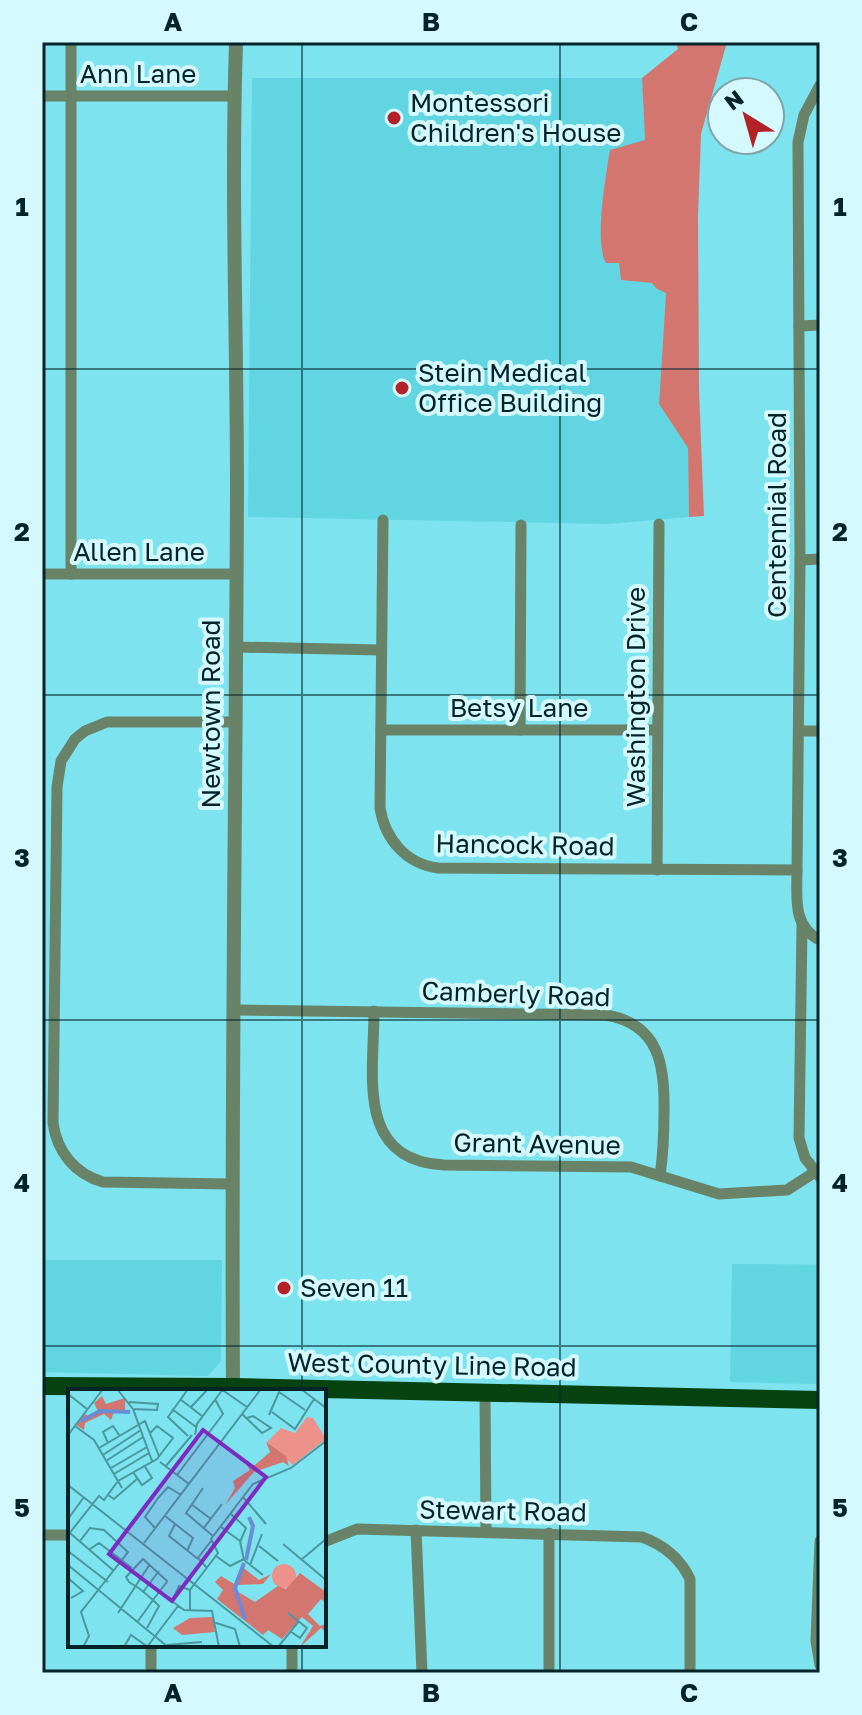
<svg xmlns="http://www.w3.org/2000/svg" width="862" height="1715" font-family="'Golos Text',sans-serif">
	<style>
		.built { fill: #62d5e2 }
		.forest { fill: #d2766f }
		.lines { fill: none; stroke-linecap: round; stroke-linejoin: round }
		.minor { stroke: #688368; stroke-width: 11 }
		.tertiary { stroke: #688368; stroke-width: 14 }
		.primary { stroke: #074311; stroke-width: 18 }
		.grid { fill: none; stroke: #022428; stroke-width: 2; stroke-opacity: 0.55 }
		.poi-dot { fill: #b32227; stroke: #d4f9fe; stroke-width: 3 }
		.labels { text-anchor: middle; stroke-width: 8; stroke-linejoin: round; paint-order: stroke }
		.street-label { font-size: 26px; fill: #022428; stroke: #d4f9fe }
		.poi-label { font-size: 26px; fill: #022428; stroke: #d4f9fe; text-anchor: start }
		.inset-river { fill: none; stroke: #6b8cd5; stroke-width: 4 }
		.inset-road { fill: none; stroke: #4b979f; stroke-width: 2 }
		.view { fill: #7b2cbf; fill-opacity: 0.15; stroke: #7b2cbf; stroke-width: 4 }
		.inset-edge { fill: none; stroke: #022428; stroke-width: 4 }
		.neatline { fill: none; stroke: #022428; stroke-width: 3 }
		.grid-label { font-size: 26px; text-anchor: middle; font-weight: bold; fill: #022428 }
	</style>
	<rect width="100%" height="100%" fill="#7ce3ef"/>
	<g class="built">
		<polygon points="252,78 642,78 645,140 619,263 621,280 653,283 657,289 666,293 659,404 688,447 689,517 607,524 248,517"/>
		<polygon points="42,1260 222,1260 221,1361 208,1376 42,1372"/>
		<polygon points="732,1264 820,1265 820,1384 730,1382"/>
	</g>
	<path class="forest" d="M676 42H727L701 134 698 216 699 390 704 516 689 517 688 448 659 404 666 293 657 289 652 283 621 280 619 263H606C594 243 606 174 610 150L645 140 642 78 678 49Z"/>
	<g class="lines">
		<g class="minor">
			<polyline points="71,42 71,574"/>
			<path d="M820 85 804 115 798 142 800 560 797 870C797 896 792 927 820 940"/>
			<polyline points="42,96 234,96"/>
			<polyline points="799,326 820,325"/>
			<path d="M383 520 380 808C385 839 406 864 438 868L797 870"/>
			<polyline points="800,560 820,559"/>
			<polyline points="42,574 236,574"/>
			<polyline points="236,647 381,650"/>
			<polyline points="381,730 657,730"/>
			<polyline points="520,730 521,525"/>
			<polyline points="799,731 820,731"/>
			<polyline points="657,870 659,524"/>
			<polyline points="802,925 799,1138 805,1158 820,1177"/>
			<path d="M233 1010 606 1015C660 1024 665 1067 664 1112 664 1134 663 1155 660 1176"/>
			<path d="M374 1011C374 1075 355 1160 444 1165L631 1167 719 1194 787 1190 815 1172"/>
			<path d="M231 1184 103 1182C75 1174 57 1152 53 1123L57 787 61 761 75 739 85 731 107 722H236"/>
			<polyline points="485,1392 486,1531"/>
			<polyline points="416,1530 422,1673"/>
			<polyline points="42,1535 70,1535"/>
			<polyline points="820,1541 816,1641 820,1665"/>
			<path d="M324 1542 357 1529 642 1537C664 1545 680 1558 690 1579V1673"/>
			<polyline points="151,1673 151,1645"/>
			<polyline points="292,1673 292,1645"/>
			<polyline points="549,1673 549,1533"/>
		</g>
		<path class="tertiary" d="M233 1387C231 1087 236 788 237 488 237 339 231 191 236 42"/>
		<polyline class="primary" points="42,1386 233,1387 820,1400"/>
	</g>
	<path class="grid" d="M302 42V1391M560 42V1673M42 369H820M42 695H820M42 1020H820M42 1346H820M302 1645V1673"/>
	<g class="poi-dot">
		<circle cx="394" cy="118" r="8"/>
		<circle cx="402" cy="388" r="8"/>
		<circle cx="284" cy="1288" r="8"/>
	</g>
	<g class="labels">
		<g class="street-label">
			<text x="138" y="83">Ann Lane</text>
			<text transform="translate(777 515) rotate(-90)" y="9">Centennial Road</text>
			<text x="139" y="561">Allen Lane</text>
			<text transform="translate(636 697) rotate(-90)" y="9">Washington Drive</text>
			<text x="519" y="717">Betsy Lane</text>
			<text transform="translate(211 714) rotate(-90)" y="9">Newtown Road</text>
			<text transform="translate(525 845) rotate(1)" y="9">Hancock Road</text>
			<text transform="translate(516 994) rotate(2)" y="9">Camberly Road</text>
			<text transform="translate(537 1144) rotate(1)" y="9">Grant Avenue</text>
			<text transform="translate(432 1365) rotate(1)" y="9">West County Line Road</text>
			<text transform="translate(503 1511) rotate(1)" y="9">Stewart Road</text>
		</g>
		<g class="poi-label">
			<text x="410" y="112">Montessori<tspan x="410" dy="30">Children's House</tspan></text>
			<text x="418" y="382">Stein Medical<tspan x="418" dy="30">Office Building</tspan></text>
			<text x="300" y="1297">Seven 11</text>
		</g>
	</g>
	<g transform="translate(68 1389)">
		<rect width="258" height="258" fill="#7ce3ef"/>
		<path d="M239 28 245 29 258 50 225 76 199 53 213 39 227 44ZM204 187a12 12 0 1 1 24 0a12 12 0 1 1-24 0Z" fill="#ed928b"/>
		<path d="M34 7 38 15 57 9V22L46 23 43 31 36 25 17 34 16 41 8 36 17 25 23 29 30 22 26 14ZM198 53 218 67 221 77 215 73 186 83 157 116 167 99 165 92 182 81 178 75 187 76 202 63ZM173 177 191 191 203 185 195 195 168 196 167 201 187 213 210 197 218 200 232 184 258 203V214L253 210 240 225 252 237 258 235V243L253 239 232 258 245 237 234 228 214 250 200 241 195 246 149 210 155 201 147 193 153 187 166 195ZM145 228 147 243 114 246 105 239 122 229Z" fill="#d2766f"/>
		<path class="inset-river" d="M13 32 32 22 62 23M178 171 185 137 181 128M176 174 167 199 177 230"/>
		<path class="inset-road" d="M49 0 65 20 84 72M120 0 100 28 120 47M153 0 179 18M233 0 258 19M0 5 19 20M112 10 134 27M61 13 90 15 89 21 65 20M123 18 140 0M104 20 128 38M204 23 227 40 246 10M174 25 194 44 203 39 185 27 179 29M201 26 211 3 237 21M7 37 26 51 54 99M0 46 35 0M127 46 129 35 155 0M40 54 35 43 45 37 51 46M31 59 77 32 91 67M35 66 73 41M38 72 75 48M92 73 121 95M97 78 124 46M43 79 79 58M65 83 74 96 84 89 76 76M46 85 81 64M109 86 155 25 147 10M0 96 206 258M135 99 118 124 145 147M40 106 46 110 69 90M175 108 198 135M123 115 143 130M163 125 178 139 172 153M97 127 125 149 119 162M0 130 16 108M107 135 101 147 130 170M153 138 172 152 176 171 195 186M87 139 77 128 90 109 100 98 113 106M135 140 154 115M2 144 46 182M0 146 31 107 36 111 50 92 89 70 105 49 89 37 82 44M12 152 22 139 36 141 60 163 13 223 21 247 15 258M76 154 193 0M215 155 258 191M191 157 210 172M22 160 31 154 64 179M0 162 40 193M148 167 162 177 176 170M233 171 258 150M0 176 100 258M182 176 194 145M139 179 130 169 143 152M0 189 15 202 3 209M122 201 111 197 104 212 116 221 144 222 151 258M75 203 91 182M122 221V201L150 164 143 150 185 95 223 79 258 52M50 224 82 175M220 224 239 239 232 249 222 242M70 232 78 221 85 211 98 194 99 192 75 170 58 188 61 193 72 200 85 211 91 217 79 239M145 233 167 240 172 258M99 256 134 253M56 258 63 246 80 258M79 258 110 217M210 258 231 232"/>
		<path class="view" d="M135 41 198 88 104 212 41 165Z"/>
		<rect width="258" height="258" class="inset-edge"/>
	</g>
	<rect width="862" height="1715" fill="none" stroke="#d4f9fe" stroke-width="88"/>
	<g transform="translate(746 116) rotate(323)"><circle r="38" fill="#d4f9fe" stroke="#80a4a8" stroke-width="2"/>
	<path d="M0-6L14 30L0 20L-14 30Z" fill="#b32227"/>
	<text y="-12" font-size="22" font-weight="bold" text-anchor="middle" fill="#022428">N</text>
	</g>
	<rect x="44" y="44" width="774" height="1627" class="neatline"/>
	<g class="grid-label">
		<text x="173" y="31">A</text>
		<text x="431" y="31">B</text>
		<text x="689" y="31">C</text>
		<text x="22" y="216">1</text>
		<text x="840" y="216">1</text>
		<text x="22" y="541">2</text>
		<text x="840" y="541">2</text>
		<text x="22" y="867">3</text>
		<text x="840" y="867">3</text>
		<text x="22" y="1192">4</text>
		<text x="840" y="1192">4</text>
		<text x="22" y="1517">5</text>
		<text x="840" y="1517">5</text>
		<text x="173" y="1702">A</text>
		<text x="431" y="1702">B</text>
		<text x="689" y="1702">C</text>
	</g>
</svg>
